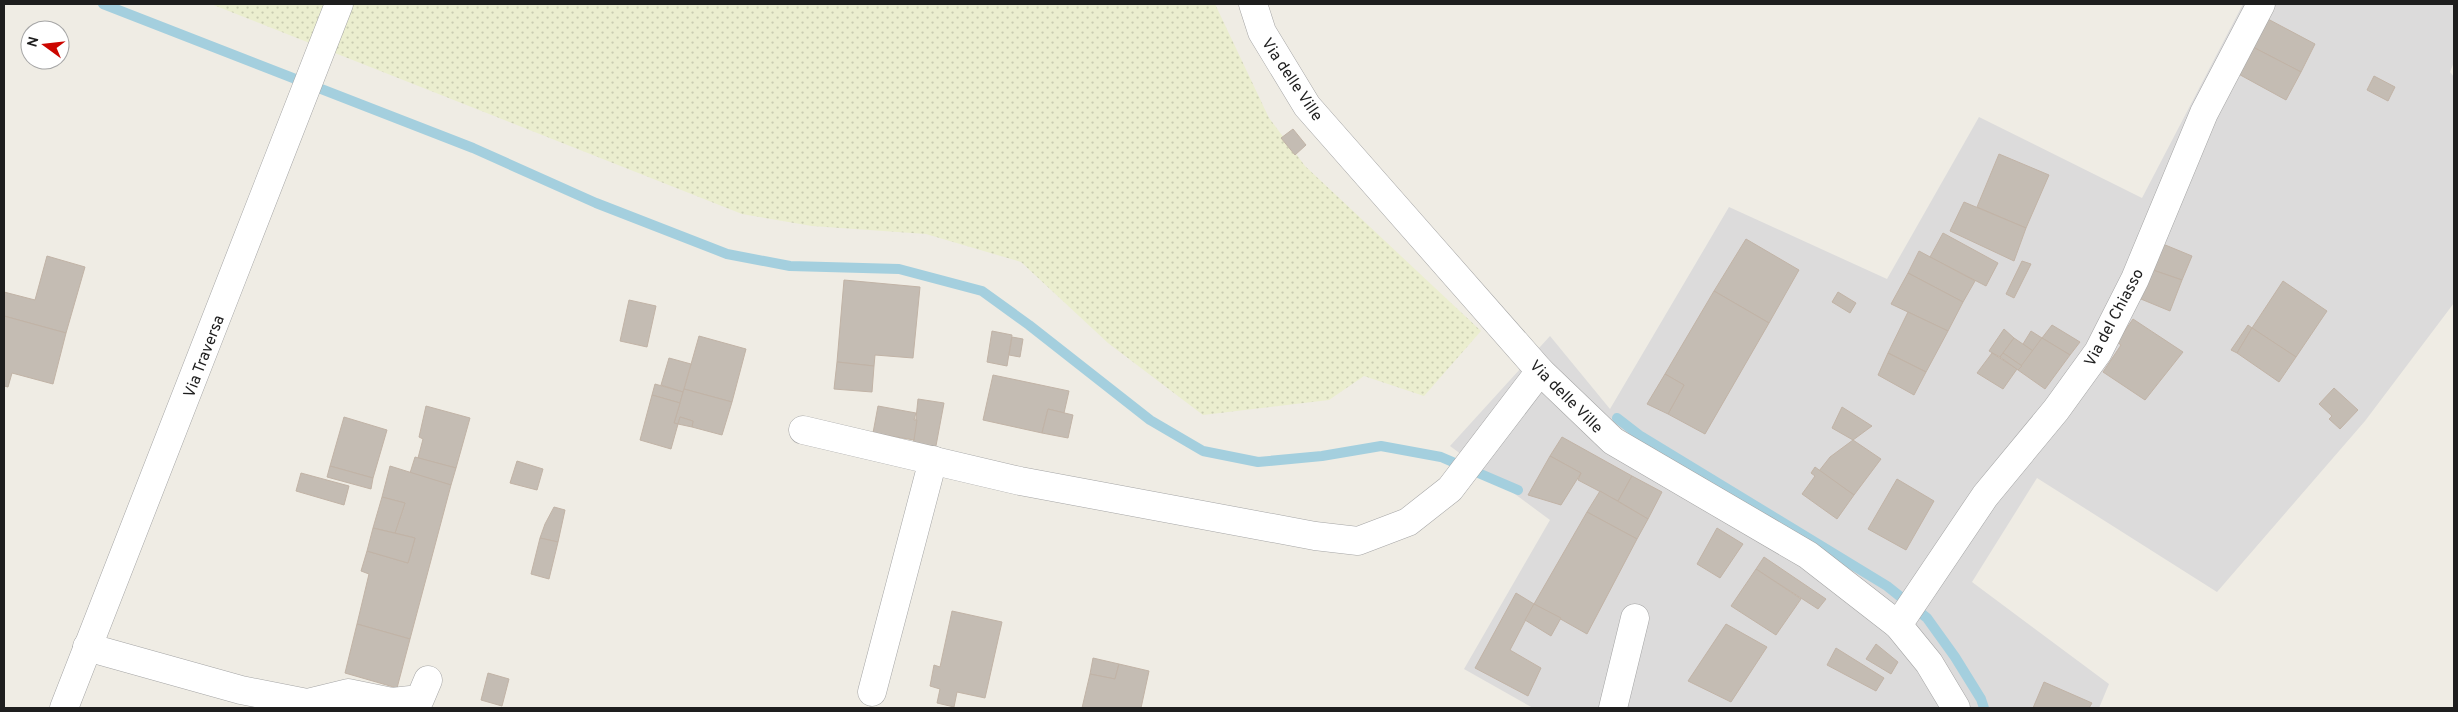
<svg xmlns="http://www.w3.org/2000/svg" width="2458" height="712" font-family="Overpass,sans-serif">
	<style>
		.residential { fill: #dcdbdb }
		.farmland { fill: url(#farmland-dots) }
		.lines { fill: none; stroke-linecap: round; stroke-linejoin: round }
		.stream { stroke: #a4cfde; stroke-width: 10 }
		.building { fill: #c4bcb3; stroke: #c1b3a6 }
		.minor-casing { stroke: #a5a5a5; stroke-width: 29 }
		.minor { stroke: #fff; stroke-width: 28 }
		.labels { text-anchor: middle; stroke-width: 4; stroke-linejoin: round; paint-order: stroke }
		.street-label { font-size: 16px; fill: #1e1e1e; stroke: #fff }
	</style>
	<defs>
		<pattern id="farmland-dots" width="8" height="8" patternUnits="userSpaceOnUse" patternTransform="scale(1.25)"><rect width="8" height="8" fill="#ebeecf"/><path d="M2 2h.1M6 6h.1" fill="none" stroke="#c9ccb1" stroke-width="1.8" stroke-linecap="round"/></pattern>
	</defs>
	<rect width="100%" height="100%" fill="#efece4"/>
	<polygon class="residential" points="2243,4 2454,4 2454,62 2450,72 2454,77 2454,303 2365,421 2217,592 2037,478 1972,582 2109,684 2099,708 1533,708 1464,669 1550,520 1450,446 1550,336 1610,409 1729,207 1887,279 1979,117 2142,198"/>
	<polygon class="farmland" points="211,4 1215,4 1269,118 1305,166 1481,331 1424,396 1364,376 1329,400 1203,415 1108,343 1021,262 926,234 812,226 742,214"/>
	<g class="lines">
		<g class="stream">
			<polyline points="103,4 473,148 596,203 727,254 790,266 899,269 982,291 1029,325 1150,420 1203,451 1258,462 1322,456 1381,446 1441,457 1518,490"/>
			<polyline points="1617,418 1639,435 1887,586 1927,618 1955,657 1981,699 1984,708"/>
		</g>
	</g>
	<g class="building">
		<polygon points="2266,18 2315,44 2301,72 2249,45"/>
		<polygon points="2249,45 2301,72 2286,100 2233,71"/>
		<polygon points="2374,76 2395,87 2388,101 2367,90"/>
		<polygon points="1293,129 1306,145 1295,155 1281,138"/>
		<polygon points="1999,154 2049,175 2026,228 1977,207"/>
		<polygon points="1964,202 2026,228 2014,261 1950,231"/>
		<polygon points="1943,233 1998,263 1986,286 1930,257"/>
		<polygon points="1746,239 1799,270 1769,323 1714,291"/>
		<polygon points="2158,242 2192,256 2182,280 2147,268"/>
		<polygon points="1919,251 1975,281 1963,302 1908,273"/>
		<polygon points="47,256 85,267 66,333 4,316 4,292 35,300"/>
		<polygon points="2022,261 2031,264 2014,298 2006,294"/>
		<polygon points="2147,268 2182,280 2170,311 2136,297"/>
		<polygon points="1908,273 1963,302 1948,331 1891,304"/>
		<polygon points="844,280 920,287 913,358 875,355 874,366 837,362"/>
		<polygon points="2283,281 2327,311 2296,357 2252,328"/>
		<polygon points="1714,291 1769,323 1705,434 1668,414 1684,385 1665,374"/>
		<polygon points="1838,292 1856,303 1850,313 1832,302"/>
		<polygon points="629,300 656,306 647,347 620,341"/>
		<polygon points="1908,312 1948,331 1926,372 1888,353"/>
		<polygon points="4,316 66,333 53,384 12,373 8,387 4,386"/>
		<polygon points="2133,319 2183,352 2145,400 2103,372 2121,345 2117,342"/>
		<polygon points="2052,325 2080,342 2070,355 2042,338"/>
		<polygon points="2248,325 2252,328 2237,353 2231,350"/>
		<polygon points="2252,328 2296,357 2279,382 2237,353"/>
		<polygon points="2004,329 2014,338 2000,357 1989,351"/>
		<polygon points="992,331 1012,335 1007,366 987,362"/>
		<polygon points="2031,331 2042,338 2033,351 2023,344"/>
		<polygon points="699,336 746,349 732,402 684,389"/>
		<polygon points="1012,337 1023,339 1020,357 1009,355"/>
		<polygon points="2014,338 2033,351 2022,366 2003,353"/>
		<polygon points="2042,338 2070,355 2045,389 2018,370"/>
		<polygon points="1888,353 1926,372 1914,395 1878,375"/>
		<polygon points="1992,353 2017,369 2003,389 1977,373"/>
		<polygon points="2003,353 2022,366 2018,370 2000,357"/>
		<polygon points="669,358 691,364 683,392 661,385"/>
		<polygon points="837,362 874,366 872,392 834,389"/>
		<polygon points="1665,374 1684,385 1668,414 1647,404"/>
		<polygon points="993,375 1069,391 1064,413 1048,409 1042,433 983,420"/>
		<polygon points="655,384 683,392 680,403 652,395"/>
		<polygon points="2334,388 2358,410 2340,429 2329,419 2332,416 2319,404"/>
		<polygon points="684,389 732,402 722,435 692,427 693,421 680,417 678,424 674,423"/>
		<polygon points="652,395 680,403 674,423 678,424 671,449 640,440"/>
		<polygon points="918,399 944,403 935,451 913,447"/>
		<polygon points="426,406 470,418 456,468 418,458 423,439 419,437"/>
		<polygon points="878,406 916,413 914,420 917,420 914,440 873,433"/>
		<polygon points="1842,407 1872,426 1853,440 1832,428"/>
		<polygon points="1048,409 1073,415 1068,438 1042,433"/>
		<polygon points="344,417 387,430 373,478 330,466"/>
		<polygon points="680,417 693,421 692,427 678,424"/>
		<polygon points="1562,437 1632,476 1618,501 1578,480 1581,473 1550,456"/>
		<polygon points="1853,440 1881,459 1854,495 1819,471 1830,457"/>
		<polygon points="1550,456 1581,473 1561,505 1528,495"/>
		<polygon points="415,457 456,468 451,485 410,473"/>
		<polygon points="517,461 543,469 537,490 510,483"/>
		<polygon points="330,466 373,478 371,489 327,477"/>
		<polygon points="390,466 451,485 410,639 357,624 369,574 361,571 367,551 408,563 415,538 395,533 405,503 382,497"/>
		<polygon points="1815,467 1854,495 1837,519 1802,494 1815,476 1811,473"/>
		<polygon points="301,473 349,486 344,505 296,491"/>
		<polygon points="1632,476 1662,492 1648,519 1618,501"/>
		<polygon points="1897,479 1934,501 1906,550 1868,529"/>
		<polygon points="1600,491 1648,519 1637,539 1587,512"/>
		<polygon points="382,497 405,503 395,533 373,528"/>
		<polygon points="554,507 565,510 558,542 540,538 545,524"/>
		<polygon points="1587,512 1637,539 1587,634 1534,604"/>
		<polygon points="373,528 415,538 408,563 367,551"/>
		<polygon points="1717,528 1743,544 1720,578 1697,564"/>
		<polygon points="540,538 558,542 549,579 531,574"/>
		<polygon points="1764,557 1826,599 1818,609 1756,569"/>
		<polygon points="1756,569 1801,599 1776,635 1731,606"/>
		<polygon points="1516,593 1534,604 1510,650 1541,668 1528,696 1475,668"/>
		<polygon points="1534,604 1561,618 1551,636 1525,620"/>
		<polygon points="952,611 1002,622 985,698 957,692 954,707 937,703 940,689 930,686 934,665 940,667"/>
		<polygon points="357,624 410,639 397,688 345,673"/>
		<polygon points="1726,624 1767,647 1731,702 1688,681"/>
		<polygon points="1876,644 1898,662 1891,674 1866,659"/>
		<polygon points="1836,648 1884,678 1876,691 1827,665"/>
		<polygon points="1093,658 1119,664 1115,679 1090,674"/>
		<polygon points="1119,664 1149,671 1141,708 1082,708 1090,674 1115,679"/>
		<polygon points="488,673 509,679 502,706 481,700"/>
		<polygon points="2044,682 2092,703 2089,708 2033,708"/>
	</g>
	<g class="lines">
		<g class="minor-casing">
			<g id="minor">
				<polyline points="1253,4 1262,32 1307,106 1540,371 1613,441 1808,555 1898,625 1929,663 1956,708"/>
				<polyline points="803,430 1020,481 1315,536 1358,541 1408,522 1450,489 1540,371"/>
				<polyline points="1898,625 1985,496 2056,410 2098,352 2135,279 2204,113 2261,4"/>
				<polyline points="87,647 241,690 307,703 348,693 392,702 420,699 428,680"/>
				<polyline points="872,692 933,460"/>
				<polyline points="64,708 339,4"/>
				<polyline points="1613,708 1635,618"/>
			</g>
		</g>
		<use href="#minor" class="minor"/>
	</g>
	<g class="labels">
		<g class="street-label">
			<text transform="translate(1293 79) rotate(56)" y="6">Via delle Ville</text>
			<text transform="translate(2113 317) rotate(-62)" y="6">Via del Chiasso</text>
			<text transform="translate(203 356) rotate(-69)" y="6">Via Traversa</text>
			<text transform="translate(1567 396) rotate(45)" y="6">Via delle Ville</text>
		</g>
	</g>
	<rect width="2458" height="712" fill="none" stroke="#1e1e1e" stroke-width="10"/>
	<g transform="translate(45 45) rotate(285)"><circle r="24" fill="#ffffff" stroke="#a5a5a5"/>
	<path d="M0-4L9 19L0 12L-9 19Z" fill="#cc0600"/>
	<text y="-8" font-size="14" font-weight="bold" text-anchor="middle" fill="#1e1e1e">N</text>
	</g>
</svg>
